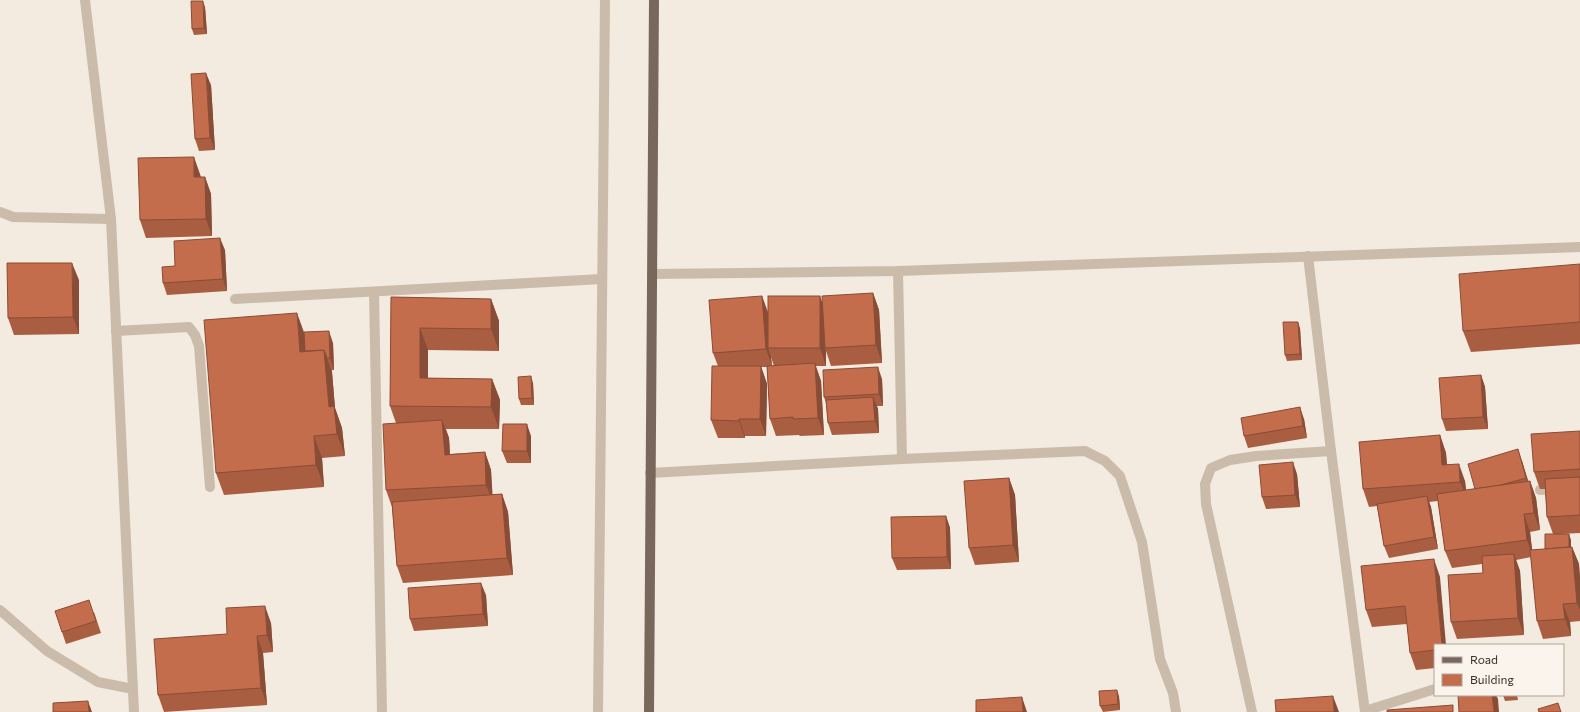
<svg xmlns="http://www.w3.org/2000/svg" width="1580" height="712" font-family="Commissioner,sans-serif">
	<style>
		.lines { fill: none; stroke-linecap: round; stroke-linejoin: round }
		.minor { stroke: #cbbbab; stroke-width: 10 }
		.major { stroke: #7a675c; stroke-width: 10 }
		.wall { fill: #a95e42; fill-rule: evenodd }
		.shaded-wall { fill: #894c36 }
		.building { fill: #c46d4d; stroke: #894c36 }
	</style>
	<rect width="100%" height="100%" fill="#f3eae0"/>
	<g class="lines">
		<g class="minor">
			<polyline points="85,0 111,219 134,712"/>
			<polyline points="0,212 13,217 111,219"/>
			<polyline points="1308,256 1331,451 1365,712"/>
			<polyline points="898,271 902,459"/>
			<polyline points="652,274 898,271 1580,247"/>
			<polyline points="374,292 382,712"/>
			<polyline points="235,299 602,279"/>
			<polyline points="116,331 189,327 195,335 199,346 210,487"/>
			<polyline points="650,473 902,459 1085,451 1105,461 1120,476 1142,542 1160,659 1173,693 1176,712"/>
			<polyline points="1540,490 1580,487"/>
			<polyline points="0,610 47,651 98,682 133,689"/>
			<polyline points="1365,711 1435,689"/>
			<polyline points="598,712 605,0"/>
			<polyline points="1252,712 1206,504 1205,484 1211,468 1230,460 1256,456 1331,451"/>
		</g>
		<polyline class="major" points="649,712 654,0"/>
	</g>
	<g class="wall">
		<polygon points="205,7 207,34 194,35 192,29"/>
		<polygon points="211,85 215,150 199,151 195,139"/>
		<polygon points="200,174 201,177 205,177 211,194 212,236 146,238 140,220"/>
		<polygon points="225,250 227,291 167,295 163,283 175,266"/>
		<polygon points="1580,264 1580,344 1471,352 1463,331"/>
		<polygon points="79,280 79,334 14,335 8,318"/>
		<path d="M873 293 879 310 882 363 831 366 826 351V366H815L821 381 824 435 800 436 799 435 776 436 770 419 767 367H761L767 384 766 436H745V438H718L711 420 718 366 713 353 762 296 768 312 823 305ZM771 357 774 366H772Z"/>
		<polygon points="391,297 491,299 499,321 499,351 428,350 428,378 492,379 500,400 499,429 446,429 449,438 450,454 485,452 491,470 492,495 502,494 508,512 513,575 403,583 397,566 392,507 386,490 396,423 390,406"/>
		<polygon points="1300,328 1302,360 1287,361 1285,355"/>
		<polygon points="304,332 333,343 334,370 332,370 332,372 335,408 342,428 345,456 322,458 324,487 224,495 216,473"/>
		<polygon points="1481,375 1485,387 1488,429 1446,431 1442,419"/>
		<polygon points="882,379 883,406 877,406 878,409 879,433 832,435 828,423 826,403 824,397"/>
		<polygon points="533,383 534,405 521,405 519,399"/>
		<polygon points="1304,419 1307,438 1248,448 1244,436"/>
		<polygon points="1580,431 1580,533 1560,534 1571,540 1571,547 1572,547 1579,564 1580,579 1580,621 1570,622 1571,636 1543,639 1537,621 1531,557 1516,560 1520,571 1524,635 1457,639 1451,622 1483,573 1482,564 1452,568 1445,551 1438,501 1429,502 1431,507 1438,549 1389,558 1384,546 1377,506 1369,507 1363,489 1440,435 1446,453 1447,464 1465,481 1466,490 1475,489 1522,461 1528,481 1530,481 1536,498 1540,530 1530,532 1532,550 1545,549 1553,534 1547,517 1545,489 1540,489 1534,472"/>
		<polygon points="531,436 531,463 507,463 502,451"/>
		<polygon points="1297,474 1300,507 1266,509 1262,497"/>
		<polygon points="1009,478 1015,495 1019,562 975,565 969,548"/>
		<polygon points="946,516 950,528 951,569 897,570 892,558"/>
		<polygon points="1440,577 1435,645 1435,668 1416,670 1410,653 1407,624 1372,627 1366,610"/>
		<polygon points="486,595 488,626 414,631 410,619"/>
		<polygon points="94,612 101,633 66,644 62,632"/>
		<polygon points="271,623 273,652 263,653 267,705 164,712 158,695 227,634"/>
		<polygon points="1503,695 1517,695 1518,700 1505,701"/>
		<polygon points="1119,696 1120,710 1103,712 1100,706"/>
	</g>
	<g class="shaded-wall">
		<polygon points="203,1 205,7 207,34 204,28"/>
		<polygon points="206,73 211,85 215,150 210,138"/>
		<polygon points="194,157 200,174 201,194 194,177"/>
		<polygon points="205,177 211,194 212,236 206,219"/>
		<polygon points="220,238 225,250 227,291 223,279"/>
		<polygon points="72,263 79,280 79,334 73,317"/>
		<polygon points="873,293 879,310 882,363 876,345"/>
		<polygon points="762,296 768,314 768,348 771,357 772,366 766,349"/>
		<polygon points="820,296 826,313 825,348 826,351 826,366 820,348"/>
		<polygon points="491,299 499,321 499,351 491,329"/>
		<polygon points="297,313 305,335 305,359 300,352"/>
		<polygon points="1298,322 1300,328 1302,360 1300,354"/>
		<polygon points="420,328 428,350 428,400 420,378"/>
		<polygon points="329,331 333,343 334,370 330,358"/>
		<polygon points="324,350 332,372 335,408 342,428 345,456 337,434 329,407"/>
		<polygon points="815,363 821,381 824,435 818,418"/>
		<polygon points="761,366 767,384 766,436 760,419"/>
		<polygon points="878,367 882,379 883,406 879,394"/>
		<polygon points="1481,375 1485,387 1488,429 1483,417"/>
		<polygon points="531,376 533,383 534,405 532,398"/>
		<polygon points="492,379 500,400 499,429 491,407"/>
		<polygon points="873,397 878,409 879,433 875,421"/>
		<polygon points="1300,407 1304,419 1307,438 1303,426"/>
		<polygon points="739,419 745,436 745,438 739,421"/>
		<polygon points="442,420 449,438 451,472 445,455"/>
		<polygon points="527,424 531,436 531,463 527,451"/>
		<polygon points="1440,435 1446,453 1448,482 1442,465"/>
		<polygon points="314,436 322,458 324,487 316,465"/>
		<polygon points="1518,449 1522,461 1531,490 1526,478"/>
		<polygon points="485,452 491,470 493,502 486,485"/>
		<polygon points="1293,462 1297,474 1300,507 1295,495"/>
		<polygon points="1459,464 1465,481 1467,499 1460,482"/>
		<polygon points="1009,478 1015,495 1019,562 1013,545"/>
		<polygon points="1530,481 1536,498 1540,530 1534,513"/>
		<polygon points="502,494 508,512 513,575 507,558"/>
		<polygon points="1427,496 1431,507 1438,549 1434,537"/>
		<polygon points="1524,514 1530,532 1533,557 1527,540"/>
		<polygon points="946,516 950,528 951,569 947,557"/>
		<polygon points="1569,534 1571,540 1571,558 1569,552"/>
		<polygon points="1572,547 1579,564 1580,579 1580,610 1577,603"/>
		<polygon points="1514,554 1520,571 1524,635 1518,618"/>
		<polygon points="1434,559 1440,577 1446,645 1442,645"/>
		<polygon points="481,583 486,595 488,626 483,614"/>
		<polygon points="1563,604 1570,622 1571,636 1565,619"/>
		<polygon points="265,606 271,623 273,652 267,635"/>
		<polygon points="257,636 263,653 267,705 261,688"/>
		<polygon points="1117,690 1119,696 1120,710 1118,704"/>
		<polygon points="1492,695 1496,695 1498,699 1499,712 1494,712"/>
		<polygon points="1333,696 1339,712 1334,712"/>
		<polygon points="1022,697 1027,712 1023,712"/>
		<polygon points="88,701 92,712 89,712"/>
	</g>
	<g class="building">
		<polygon points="191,1 203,1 204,28 192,29"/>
		<polygon points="206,73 210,138 195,139 191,74"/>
		<polygon points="194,157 194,177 205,177 206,219 140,220 138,158"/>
		<polygon points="220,238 223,279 163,283 162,267 175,266 174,241"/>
		<polygon points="7,263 72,263 73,317 8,318"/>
		<polygon points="1580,264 1580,322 1463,331 1459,274"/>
		<polygon points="873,293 876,345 825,348 822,296"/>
		<polygon points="762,296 766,349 713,353 709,300"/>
		<rect x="768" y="296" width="52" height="52"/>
		<polygon points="391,297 491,299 491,329 420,328 420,378 492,379 491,407 390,406"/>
		<polygon points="297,313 300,352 324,350 329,407 334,406 337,434 314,436 316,465 216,473 204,320"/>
		<polygon points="1283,322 1298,322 1300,354 1285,355"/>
		<polygon points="329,331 330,358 327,358 324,350 305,351 304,332"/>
		<polygon points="815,363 818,418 793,419 793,417 770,419 767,366"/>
		<polygon points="712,366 761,366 760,419 739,419 739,421 711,420"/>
		<polygon points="878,367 879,394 824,397 823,370"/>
		<polygon points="1481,375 1483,417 1442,419 1439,378"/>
		<polygon points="531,376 532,398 519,399 518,377"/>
		<polygon points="873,397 875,421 828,423 826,400"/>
		<polygon points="1300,407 1303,426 1244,436 1241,418"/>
		<polygon points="442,420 445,455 485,452 486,485 386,490 383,424"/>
		<polygon points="503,424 527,424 527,451 502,451"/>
		<polygon points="1580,431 1580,469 1534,472 1531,434"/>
		<polygon points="1440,435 1442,465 1459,464 1460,482 1363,489 1359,442"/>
		<polygon points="1518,449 1526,478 1501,485 1475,489 1468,464"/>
		<polygon points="1293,462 1295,495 1262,497 1259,465"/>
		<polygon points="1580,477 1580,515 1547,517 1545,479"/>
		<polygon points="1009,478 1013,545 969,548 964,481"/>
		<polygon points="1530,481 1534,513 1524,514 1527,540 1445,551 1437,494"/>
		<polygon points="502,494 507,558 397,566 392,502"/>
		<polygon points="1427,496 1434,537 1384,546 1377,504"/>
		<polygon points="946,516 947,557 892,558 891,517"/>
		<polygon points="1545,534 1569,534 1569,547 1545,549"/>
		<polygon points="1572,547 1577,603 1563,604 1565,619 1537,621 1530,550"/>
		<polygon points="1514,554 1518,618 1451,622 1448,575 1483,573 1482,556"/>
		<polygon points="1434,559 1442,645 1435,645 1435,650 1410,653 1405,606 1366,610 1361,566"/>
		<polygon points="481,583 483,614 410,619 408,588"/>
		<polygon points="89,600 96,621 62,632 55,611"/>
		<polygon points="265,606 267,635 257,636 261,688 158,695 154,639 227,634 226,608"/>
		<polygon points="1117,690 1118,704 1100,706 1099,691"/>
		<polygon points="1458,695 1492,695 1494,712 1459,712"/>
		<polygon points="1333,696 1334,712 1276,712 1275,700"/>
		<polygon points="1022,697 1023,712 976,712 976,700"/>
		<polygon points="88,701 89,712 53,712 53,703"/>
		<polygon points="1558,703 1561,712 1539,712 1538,709"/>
		<polygon points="1453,705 1453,712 1387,712 1387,710"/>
	</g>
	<rect x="1434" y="644" width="130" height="52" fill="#faf4ec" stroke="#ada59e"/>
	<rect x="1442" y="657" width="20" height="6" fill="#7a675c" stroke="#ada59e"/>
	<text x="1470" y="664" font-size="12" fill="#392f2a">Road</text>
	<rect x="1442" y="674" width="20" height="12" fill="#c46d4d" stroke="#ada59e"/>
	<text x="1470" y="684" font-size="12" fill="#392f2a">Building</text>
</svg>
